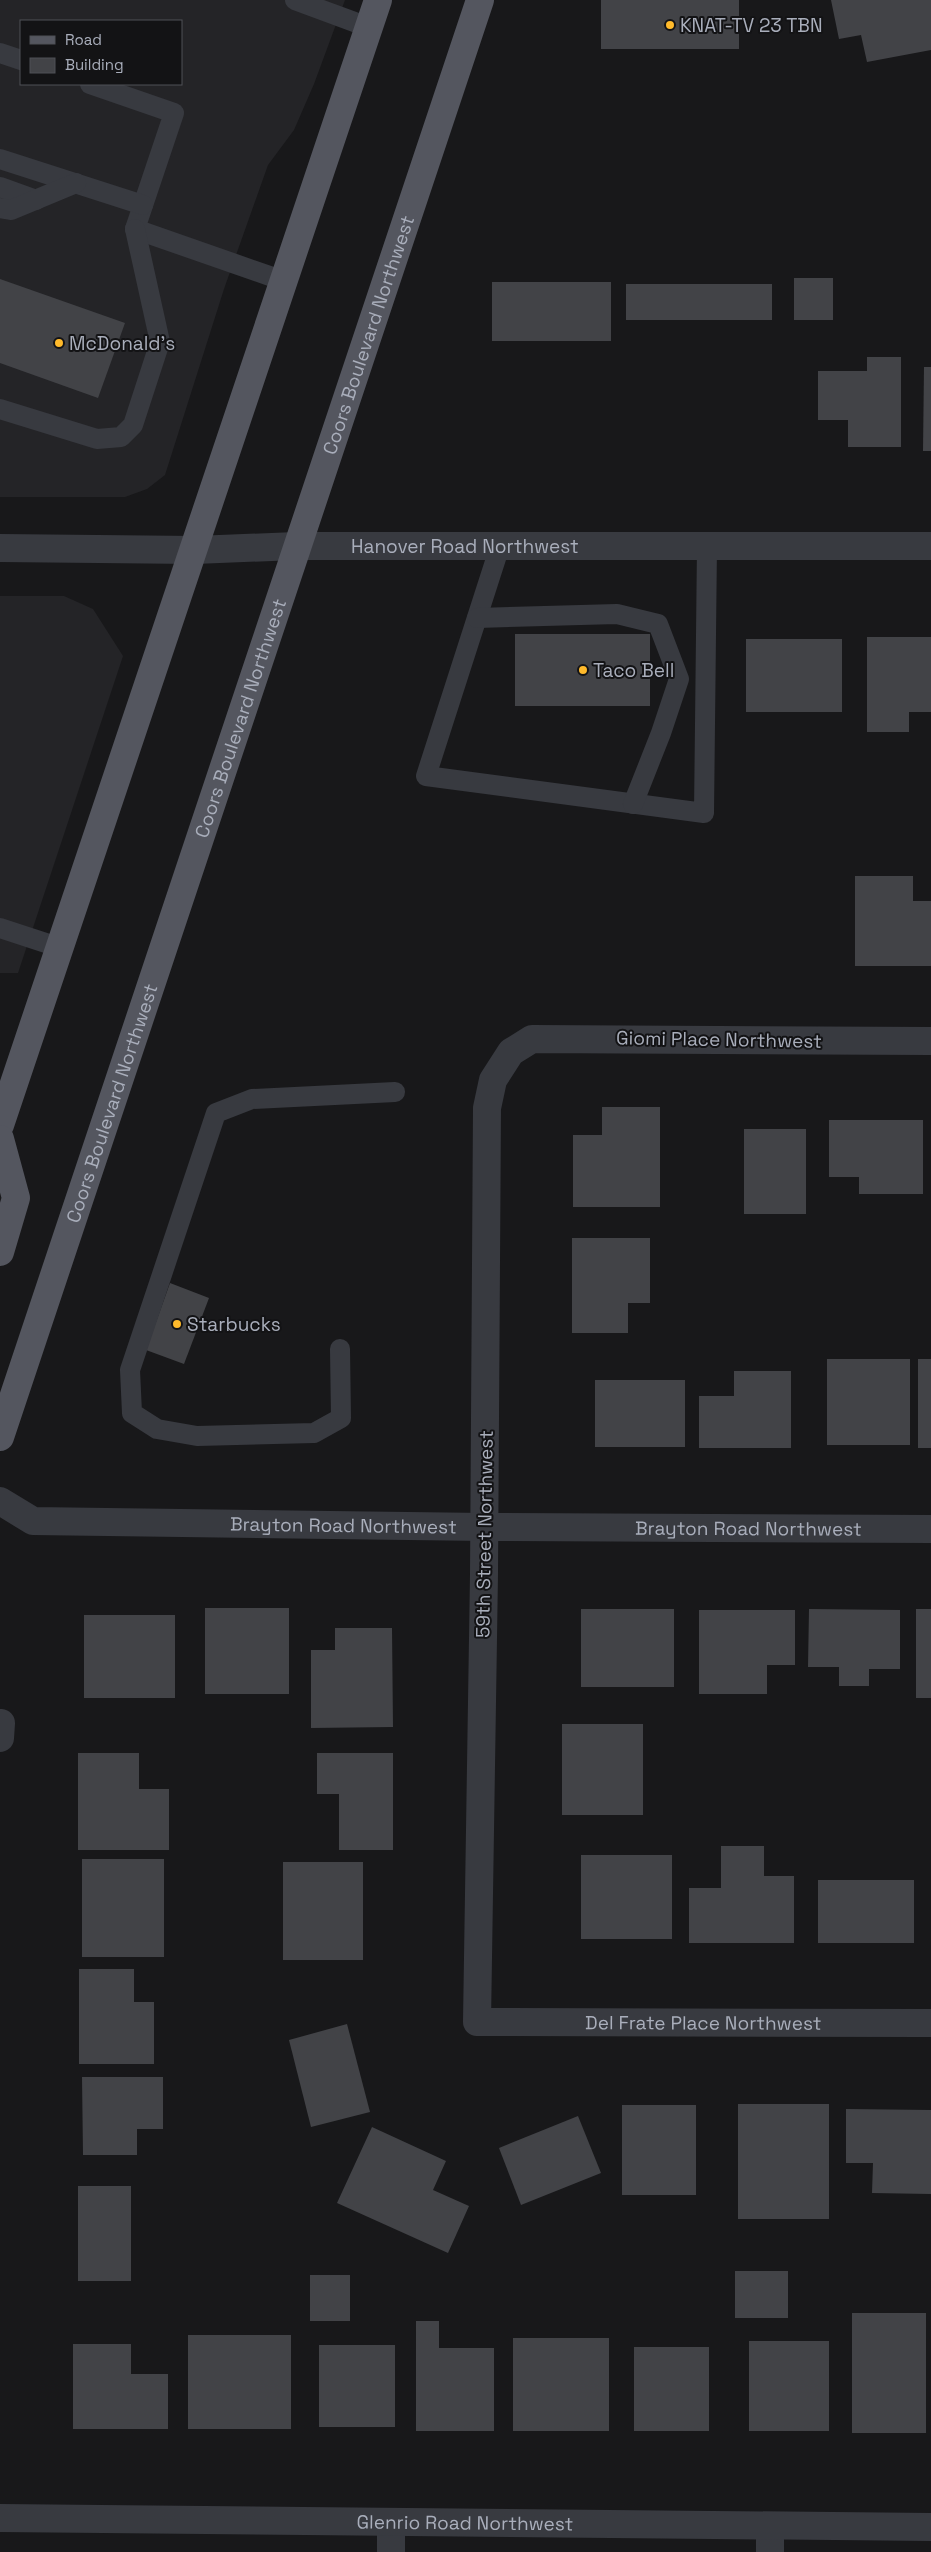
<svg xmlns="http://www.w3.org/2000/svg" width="931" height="2552" font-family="'Space Grotesk',sans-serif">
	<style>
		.built { fill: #242427; fill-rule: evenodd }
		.building { fill: #424347 }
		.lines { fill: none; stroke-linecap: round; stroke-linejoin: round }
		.service { stroke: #383a40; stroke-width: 20 }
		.minor { stroke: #383a40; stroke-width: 28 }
		.tertiary { stroke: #383a40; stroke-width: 28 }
		.primary { stroke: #54565f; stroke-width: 28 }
		.poi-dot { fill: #ffba2b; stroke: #131315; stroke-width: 2 }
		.labels { text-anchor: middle; stroke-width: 4; stroke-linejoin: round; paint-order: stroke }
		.poi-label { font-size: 19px; fill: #a9aebb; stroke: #131315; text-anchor: start }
		.street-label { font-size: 19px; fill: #a9aebb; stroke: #131315 }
	</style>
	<rect width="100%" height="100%" fill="#18181a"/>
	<g class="built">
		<path d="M0 0H345L314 84 294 130 268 165 224 289 165 475 147 489 125 497H0ZM21 21H181V84H21Z"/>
		<polygon points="0,596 64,596 93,609 123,656 18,973 0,973"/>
	</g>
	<g class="building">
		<rect x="601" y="0" width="138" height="49"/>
		<polygon points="831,0 931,0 931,50 867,62 861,35 839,39"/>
		<rect x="794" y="278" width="39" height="42"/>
		<polygon points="0,279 125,323 98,398 0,363"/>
		<rect x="492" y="282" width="119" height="59"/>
		<rect x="626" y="284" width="146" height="36"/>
		<polygon points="867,357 901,357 901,447 848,447 848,420 818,420 818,371 867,371"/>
		<polygon points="924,367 931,367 931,451 923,451"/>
		<rect x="515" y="634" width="135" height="72"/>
		<polygon points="867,637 931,637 931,712 909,712 909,732 867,732"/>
		<rect x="746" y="639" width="96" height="73"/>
		<polygon points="855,876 913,876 913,901 931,901 931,966 855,966"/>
		<polygon points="602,1107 660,1107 660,1207 573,1207 573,1135 602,1135"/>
		<polygon points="829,1120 923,1120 923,1194 859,1194 859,1177 829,1177"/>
		<rect x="744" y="1129" width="62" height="85"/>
		<polygon points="572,1238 650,1238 650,1303 628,1303 628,1333 572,1333"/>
		<polygon points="170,1283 209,1298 184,1364 146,1350"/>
		<rect x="827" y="1359" width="83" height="86"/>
		<rect x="918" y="1359" width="13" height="89"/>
		<polygon points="734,1371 791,1371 791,1448 699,1448 699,1396 734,1396"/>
		<rect x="595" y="1380" width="90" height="67"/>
		<rect x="205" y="1608" width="84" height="86"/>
		<rect x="581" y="1609" width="93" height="78"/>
		<polygon points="809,1609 900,1610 900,1669 869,1669 869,1686 839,1686 839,1667 808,1667"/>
		<rect x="916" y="1609" width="15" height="89"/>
		<polygon points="699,1610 795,1610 795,1665 767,1665 767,1694 699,1694"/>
		<rect x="84" y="1615" width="91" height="83"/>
		<polygon points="335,1628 392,1628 393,1727 311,1728 311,1650 335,1650"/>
		<rect x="562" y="1724" width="81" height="91"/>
		<polygon points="78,1753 139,1753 139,1789 169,1789 169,1850 78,1850"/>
		<polygon points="317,1753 393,1753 393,1850 339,1850 339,1794 317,1794"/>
		<polygon points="721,1846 764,1846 764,1876 794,1876 794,1943 689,1943 689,1888 721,1888"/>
		<rect x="581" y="1855" width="91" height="84"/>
		<rect x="82" y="1859" width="82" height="98"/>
		<rect x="283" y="1862" width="80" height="98"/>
		<rect x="818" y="1880" width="96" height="63"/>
		<polygon points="79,1969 134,1969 134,2002 154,2002 154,2064 79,2064"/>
		<polygon points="347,2024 370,2112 311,2127 289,2040"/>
		<polygon points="82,2077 163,2077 163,2129 137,2129 137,2155 83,2155"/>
		<rect x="738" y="2104" width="91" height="115"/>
		<rect x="622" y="2105" width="74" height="90"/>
		<polygon points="846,2109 931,2110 931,2194 872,2193 873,2163 846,2163"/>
		<polygon points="578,2116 601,2173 521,2205 499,2148"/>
		<polygon points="372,2127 446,2161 433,2190 469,2206 448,2253 337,2203"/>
		<rect x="78" y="2186" width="53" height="95"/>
		<rect x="735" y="2271" width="53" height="47"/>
		<rect x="310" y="2275" width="40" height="46"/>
		<rect x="852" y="2313" width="74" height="120"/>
		<polygon points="416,2321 439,2321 439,2348 494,2348 494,2431 416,2431"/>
		<rect x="188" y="2335" width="103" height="94"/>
		<rect x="513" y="2338" width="96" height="93"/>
		<rect x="749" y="2341" width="80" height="90"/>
		<polygon points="73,2344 131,2344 131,2374 168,2374 168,2429 73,2429"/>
		<rect x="319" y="2345" width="76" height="82"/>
		<rect x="634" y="2347" width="75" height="84"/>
	</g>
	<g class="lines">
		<g class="service">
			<polyline points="295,0 368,27"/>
			<polyline points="0,53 21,60"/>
			<polyline points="90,84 174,113 135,229 284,281"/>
			<polyline points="0,159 143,205"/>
			<polyline points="0,187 36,200"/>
			<polyline points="0,208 11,210 76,183"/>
			<polyline points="0,409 97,439 121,437 133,425 160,342 135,229"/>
			<polyline points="500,546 426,776 704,813 707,546"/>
			<polyline points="477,618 617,614 658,624 679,679 661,733 633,804"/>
			<polyline points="0,928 58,947"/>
			<polyline points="340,1349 341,1418 314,1433 197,1436 157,1429 132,1413 130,1370 216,1113 252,1099 395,1092"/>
		</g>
		<g class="minor">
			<path id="s1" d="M931 1041 532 1039 511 1052 493 1080 487 1108 484 1574 477 2022 931 2023"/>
			<path id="s2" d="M0 1501 33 1521 485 1527 931 1529"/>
			<polyline points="0,1738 1,1723"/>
			<polyline points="391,2523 391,2552"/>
			<polyline points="770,2526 770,2552"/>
		</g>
		<g class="tertiary">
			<path id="s3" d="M0 548 195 550 296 546H931"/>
			<path id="s4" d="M0 2518 931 2527"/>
		</g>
		<g class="primary">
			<polyline points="0,1125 378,0"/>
			<polyline points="0,1139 16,1198 0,1252"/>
			<path id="s5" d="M0 1437 480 0"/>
		</g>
	</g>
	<g class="poi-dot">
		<circle cx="670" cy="25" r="5"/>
		<circle cx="59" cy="343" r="5"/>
		<circle cx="583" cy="670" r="5"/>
		<circle cx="177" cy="1324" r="5"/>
	</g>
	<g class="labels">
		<g class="poi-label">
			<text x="680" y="32">KNAT-TV 23 TBN</text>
			<text x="69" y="350">McDonald's</text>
			<text x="593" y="677">Taco Bell</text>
			<text x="187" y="1331">Starbucks</text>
		</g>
		<g class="street-label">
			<text dy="7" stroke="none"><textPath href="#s5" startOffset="1162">Coors Boulevard Northwest</textPath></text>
			<text dy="7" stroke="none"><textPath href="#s3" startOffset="465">Hanover Road Northwest</textPath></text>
			<text dy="7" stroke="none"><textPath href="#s5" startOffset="758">Coors Boulevard Northwest</textPath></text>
			<text transform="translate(719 1039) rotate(1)" y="7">Giomi Place Northwest</text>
			<text dy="7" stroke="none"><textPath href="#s5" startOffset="352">Coors Boulevard Northwest</textPath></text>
			<text dy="7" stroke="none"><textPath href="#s2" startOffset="349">Brayton Road Northwest</textPath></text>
			<text dy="7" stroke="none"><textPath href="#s2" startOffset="754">Brayton Road Northwest</textPath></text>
			<text transform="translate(484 1534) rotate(-89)" y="7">59th Street Northwest</text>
			<text dy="7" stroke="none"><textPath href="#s1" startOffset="1626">Del Frate Place Northwest</textPath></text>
			<text dy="7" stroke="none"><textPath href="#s4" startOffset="465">Glenrio Road Northwest</textPath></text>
		</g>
	</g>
	<rect x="20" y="20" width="162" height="65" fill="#131315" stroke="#4f5157"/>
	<rect x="30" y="36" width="25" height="8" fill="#54565f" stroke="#4f5157"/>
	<text x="65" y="45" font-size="15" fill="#a9aebb">Road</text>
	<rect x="30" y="58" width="25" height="15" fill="#424347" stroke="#4f5157"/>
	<text x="65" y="70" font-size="15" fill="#a9aebb">Building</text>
</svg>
